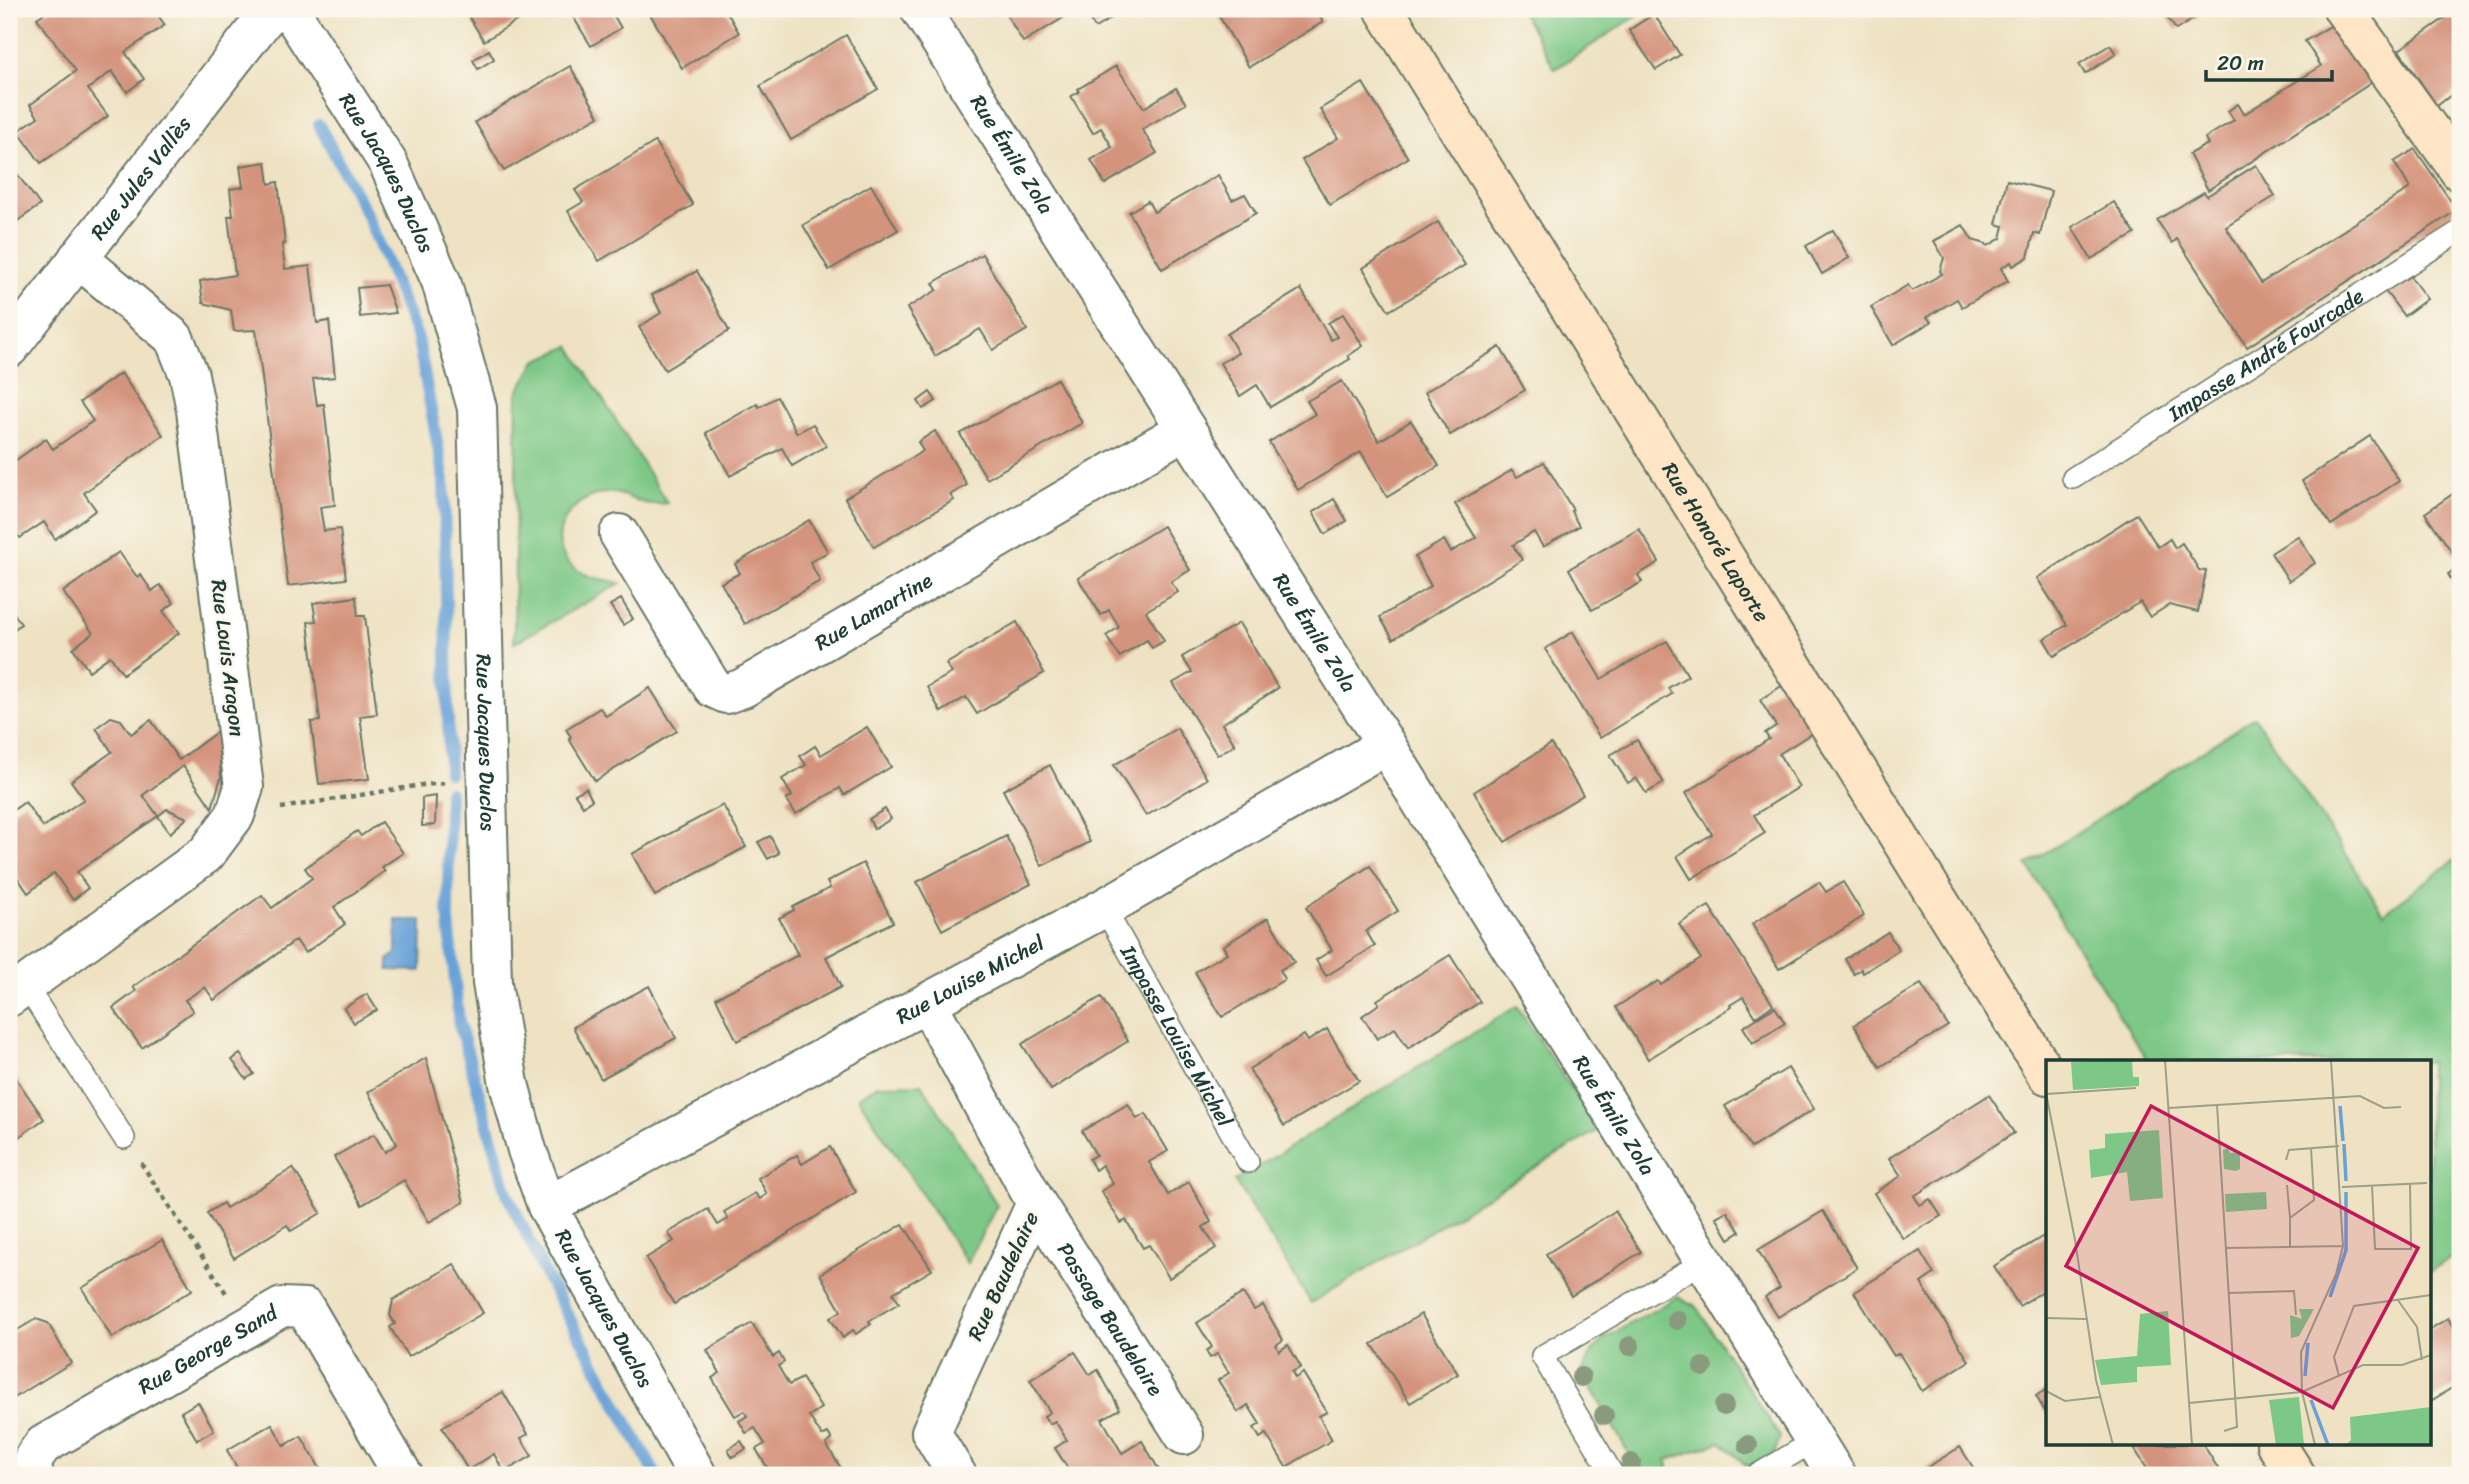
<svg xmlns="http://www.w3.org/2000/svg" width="2469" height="1484" font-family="Sriracha,sans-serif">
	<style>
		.green { fill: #7dc886; stroke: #4e825d; stroke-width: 2 }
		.water { fill: #67a1d7; stroke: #436f86; stroke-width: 2 }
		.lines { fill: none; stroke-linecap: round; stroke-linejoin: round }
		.stream { stroke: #67a1d7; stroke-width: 12 }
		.building { fill: #d4937b }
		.lane-casing { stroke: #677766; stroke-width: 24 }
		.street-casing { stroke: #677766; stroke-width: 42 }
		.secondary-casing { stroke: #677766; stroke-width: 42 }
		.path { stroke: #677766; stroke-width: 4.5; stroke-dasharray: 5 5; stroke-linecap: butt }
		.lane { stroke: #fff; stroke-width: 21 }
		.street { stroke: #fff; stroke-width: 38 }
		.secondary { stroke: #fde5c5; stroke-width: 38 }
		.tree { fill: #899a7f }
		.labels { text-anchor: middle; stroke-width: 5; stroke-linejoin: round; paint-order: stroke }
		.street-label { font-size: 21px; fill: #1f3d34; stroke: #fbf7ec }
		.inset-river { fill: none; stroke: #67a1d7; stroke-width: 3.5 }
		.inset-road { fill: none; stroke: #9ba08a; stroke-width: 2 }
		.view { fill: #c2185b; fill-opacity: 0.15; stroke: #c2185b; stroke-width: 3.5 }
		.inset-edge { fill: none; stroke: #1f3d34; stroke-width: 3.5 }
	</style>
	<rect width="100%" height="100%" fill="#fbf7ec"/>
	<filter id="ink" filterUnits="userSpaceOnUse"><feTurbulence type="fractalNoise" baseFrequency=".0143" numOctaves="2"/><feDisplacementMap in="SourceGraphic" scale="14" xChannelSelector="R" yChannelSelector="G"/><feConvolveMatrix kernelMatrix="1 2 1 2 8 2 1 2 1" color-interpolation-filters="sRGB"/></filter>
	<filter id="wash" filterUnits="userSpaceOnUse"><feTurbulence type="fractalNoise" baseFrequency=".00686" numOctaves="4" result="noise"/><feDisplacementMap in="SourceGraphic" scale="28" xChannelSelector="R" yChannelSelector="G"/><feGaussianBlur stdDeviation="1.57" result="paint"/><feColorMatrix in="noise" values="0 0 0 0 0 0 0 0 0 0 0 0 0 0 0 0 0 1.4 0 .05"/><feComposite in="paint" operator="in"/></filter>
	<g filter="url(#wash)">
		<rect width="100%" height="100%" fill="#eee2c3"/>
		<g class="green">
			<polygon points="1520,9 1647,9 1555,69"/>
			<path d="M570 346 667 503C660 504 652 505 645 503 623 497 617 488 593 496 560 508 544 550 579 571 591 579 608 580 621 583L514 643 517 393 536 361Z"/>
			<polygon points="2255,717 2384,913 2460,856 2460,1252 2429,1272 2429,1062 2148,1062 2027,865"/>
			<polygon points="1517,1006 1598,1130 1311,1303 1235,1181"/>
			<polygon points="922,1084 997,1205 967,1263 858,1097 878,1085"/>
			<polygon points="1677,1297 1695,1305 1780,1437 1773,1457 1751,1470 1721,1442 1667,1460 1669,1475 1641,1475 1582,1372 1590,1355 1602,1340"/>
		</g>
		<polygon class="water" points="396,920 422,920 421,971 388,970 388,960 396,954"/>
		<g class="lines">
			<g class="stream">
				<polyline points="319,125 367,215 418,339 444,480 449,773"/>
				<polyline points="449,792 448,911 459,1023 507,1193 545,1274 656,1475"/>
			</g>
		</g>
		<g id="blocks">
			<g class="building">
				<polygon points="51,9 153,9 165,25 125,52 144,79 127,92 112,71 88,89 108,116 41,163 18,131 38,117 30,105 76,71 37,18"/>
				<polygon points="464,9 536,9 484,41"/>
				<polygon points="583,9 610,9 621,28 591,46 572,15"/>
				<polygon points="647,9 725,9 739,33 682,68"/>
				<polygon points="1003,9 1078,9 1023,42"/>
				<polygon points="1083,9 1122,9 1123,11 1095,28"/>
				<polygon points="1230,9 1315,9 1323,22 1249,67 1219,16"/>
				<polygon points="2162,9 2209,9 2176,30"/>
				<polygon points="2460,11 2460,21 2456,24 2460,29 2460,71 2456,74 2460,80 2460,88 2437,106 2399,50 2451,14 2452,16"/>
				<polygon points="1654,14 1680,55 1656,70 1629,30"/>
				<polygon points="2332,25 2371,83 2208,190 2189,154 2208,144 2205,138 2234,120 2228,111 2238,104 2244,114 2321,66 2305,41"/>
				<polygon points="846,35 878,89 791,140 760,86"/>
				<polygon points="2110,45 2116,54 2085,74 2079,64"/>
				<polygon points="489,50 494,59 478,69 473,60"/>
				<polygon points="570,66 599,116 504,171 475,122"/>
				<polygon points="1116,66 1144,108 1176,88 1186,104 1142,129 1157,153 1105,184 1091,160 1112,147 1101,128 1093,133 1071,96 1079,92 1078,89"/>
				<polygon points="1363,83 1408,158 1330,205 1302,160 1338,138 1320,109"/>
				<polygon points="655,142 693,205 599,261 568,211 583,202 575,190"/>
				<polygon points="2415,149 2457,210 2247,347 2177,239 2172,243 2157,220 2204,192 2207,196 2256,165 2275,196 2226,227 2261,283 2410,188 2394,162"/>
				<polygon points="266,162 269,184 278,182 285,244 282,244 285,269 310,266 317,323 329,321 335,377 313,379 317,405 324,404 335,505 320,507 324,531 340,529 346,579 288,586 256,330 234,331 231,310 203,303 200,281 235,275 228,216 233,216 230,189 243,187 240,166"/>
				<polygon points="9,163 40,205 9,227"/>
				<polygon points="1218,175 1232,200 1245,194 1256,213 1162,269 1129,212 1148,201 1154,212"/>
				<polygon points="2007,180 2051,191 2040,235 2034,233 2028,257 2013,266 2011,262 2001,268 2008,281 1962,307 1957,299 1927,317 1931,322 1893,345 1871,307 1908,285 1912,291 1942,274 1940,271 1944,258 1934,241 1963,225 1972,240 1986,244 1988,246 2001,238 2004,226 1996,224"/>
				<polygon points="871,185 898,230 829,270 803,225"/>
				<polygon points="2114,202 2135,234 2091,259 2072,227"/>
				<polygon points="1438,222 1465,265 1389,311 1363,268"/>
				<polygon points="1833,230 1849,258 1822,274 1806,246"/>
				<polygon points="982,254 1027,330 993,350 980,329 935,356 907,308 937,290 933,283"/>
				<polygon points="697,271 729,331 665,370 639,327 661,313 652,295"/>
				<polygon points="2409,275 2427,299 2404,316 2385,291"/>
				<polygon points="386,285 396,313 360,317 357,288"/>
				<polygon points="1301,289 1331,340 1337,337 1328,323 1343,314 1363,346 1348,356 1350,359 1270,407 1257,385 1240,396 1220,363 1238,353 1227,334"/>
				<polygon points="1500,347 1525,390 1450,435 1425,392"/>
				<polygon points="121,373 163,435 84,493 96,510 55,539 44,522 20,538 16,533 9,538 9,480 12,478 9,474 9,465 46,439 53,449 93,421 80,402"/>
				<polygon points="1057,379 1082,423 987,479 960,434"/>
				<polygon points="1342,381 1379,441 1411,421 1439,466 1387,497 1361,452 1298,490 1269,442 1315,414 1307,401"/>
				<polygon points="930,392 936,401 923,409 918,401"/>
				<polygon points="777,397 797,433 813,424 826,446 792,466 782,448 730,476 706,433 757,404 759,407"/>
				<polygon points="935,431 967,485 950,495 954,500 874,547 845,498 923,451 918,442"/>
				<polygon points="2370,436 2399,481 2331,525 2302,481"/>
				<polygon points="1544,462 1573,510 1571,511 1579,526 1543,547 1534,532 1513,545 1522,560 1393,639 1380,617 1431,586 1415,557 1444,540 1451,552 1476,538 1455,504 1512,470 1517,477"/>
				<polygon points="2460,489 2460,550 2454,555 2425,513"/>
				<polygon points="1334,499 1347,521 1325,534 1313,512"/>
				<polygon points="2137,514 2158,547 2170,539 2175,548 2182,543 2199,570 2206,571 2198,612 2169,605 2150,617 2140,602 2054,656 2044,639 2067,625 2037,578"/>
				<polygon points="809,520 828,552 810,562 820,581 745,624 721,583 740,573 735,564"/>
				<polygon points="1163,526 1190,570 1171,582 1178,592 1146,611 1164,641 1152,648 1147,640 1120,657 1106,636 1119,627 1109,610 1101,615 1078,578"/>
				<polygon points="1639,529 1659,562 1638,575 1642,582 1592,610 1569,569"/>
				<polygon points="2298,536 2315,563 2289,581 2271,553"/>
				<polygon points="119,552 137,577 140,574 152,591 160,585 174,603 163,611 179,633 123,674 110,656 89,671 73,648 93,633 63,592"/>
				<polygon points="2460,566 2460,584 2456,587 2448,574"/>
				<polygon points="356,597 358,616 365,616 377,714 360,716 369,779 319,784 311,722 320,721 308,622 316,621 313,603"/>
				<polygon points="621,599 633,619 623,625 610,605"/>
				<polygon points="9,606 21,624 9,633"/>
				<polygon points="1017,622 1044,673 977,714 966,697 941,712 927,687 952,673 946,664"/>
				<polygon points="1239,623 1278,688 1222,724 1235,745 1217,755 1173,683 1192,672 1182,657"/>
				<polygon points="1573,632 1601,679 1667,641 1688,676 1668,688 1672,694 1600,738 1545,649"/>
				<polygon points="1783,685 1812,733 1779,754 1799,787 1754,815 1765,833 1691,879 1677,856 1712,834 1686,793 1769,739 1765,733 1776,726 1760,700"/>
				<polygon points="650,688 677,731 595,781 569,739 571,737 566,729 600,708 606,716"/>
				<polygon points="111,717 121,720 131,734 151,720 179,760 218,731 221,777 212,808 183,766 143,795 158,816 77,872 88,888 73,900 54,873 28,893 9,865 9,813 25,802 43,827 84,799 71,781 112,752 96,728"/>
				<polygon points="867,727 891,767 844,795 840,788 796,814 786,799 792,796 782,779 806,765 800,756 815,746 821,755"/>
				<polygon points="1177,728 1207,779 1146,816 1114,765"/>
				<polygon points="1637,740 1664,783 1646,793 1636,778 1628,783 1610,755"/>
				<polygon points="1551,744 1583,795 1505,842 1474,792"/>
				<polygon points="1050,765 1090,842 1042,866 1003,790"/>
				<polygon points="586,788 592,800 583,806 575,794"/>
				<polygon points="436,796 435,825 422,826 422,798"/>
				<polygon points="723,805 746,847 655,896 632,854"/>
				<polygon points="167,809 187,818 170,833 158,816"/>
				<polygon points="885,809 891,819 874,829 869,819"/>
				<polygon points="381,822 403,853 382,867 385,871 334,907 345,924 305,953 296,940 214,1000 205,987 185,1000 193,1011 142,1048 113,1008 136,991 133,987 262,895 272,908 312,878 305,868 357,831 361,836"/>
				<polygon points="770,836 779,853 768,859 758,842"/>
				<polygon points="1006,836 1031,884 942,930 917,882"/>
				<polygon points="863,863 893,922 826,957 841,987 737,1041 716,998 798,955 779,918 794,910 793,907 830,888 827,882"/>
				<polygon points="1370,866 1398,911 1366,931 1375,946 1326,976 1316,960 1332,950 1306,907"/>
				<polygon points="1819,882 1826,892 1843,882 1864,916 1779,969 1752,924"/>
				<polygon points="1709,906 1773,1005 1756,1017 1743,997 1730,1005 1731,1007 1648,1059 1616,1007 1658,981 1661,985 1701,959 1679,924"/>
				<polygon points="1268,918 1294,962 1280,970 1285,979 1222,1017 1195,972 1227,953 1223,946"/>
				<polygon points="1888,932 1899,950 1863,973 1861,969 1854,974 1845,959"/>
				<polygon points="1450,955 1480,1002 1408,1048 1395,1028 1377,1039 1362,1016 1379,1004 1377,1000"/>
				<polygon points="1921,984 1948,1026 1880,1067 1854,1025"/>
				<polygon points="649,986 676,1038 601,1079 573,1027"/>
				<polygon points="367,994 377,1010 354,1023 344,1008"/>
				<polygon points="1101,997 1128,1041 1051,1090 1022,1044"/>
				<polygon points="1775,1007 1785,1023 1753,1043 1743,1027"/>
				<polygon points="1327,1029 1359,1081 1284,1126 1249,1069 1304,1035 1308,1041"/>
				<polygon points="240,1054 254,1074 246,1079 232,1060"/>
				<polygon points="426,1058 464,1202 429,1222 404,1180 362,1205 334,1157 374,1134 385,1152 397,1144 368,1092"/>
				<polygon points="1788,1068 1814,1109 1751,1148 1725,1106"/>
				<polygon points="13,1074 44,1119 9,1144 9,1077"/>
				<polygon points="1989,1095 2014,1133 1914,1196 1920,1205 1930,1199 1941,1216 1903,1239 1874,1193 1901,1176 1889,1158"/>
				<polygon points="1128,1104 1137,1119 1146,1114 1168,1151 1149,1162 1168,1195 1189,1182 1211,1222 1203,1227 1216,1248 1169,1278 1149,1245 1143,1248 1126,1220 1121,1223 1101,1191 1113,1184 1102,1165 1095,1170 1089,1159 1096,1155 1082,1131"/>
				<polygon points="830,1147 856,1192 674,1304 646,1258 674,1241 668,1233 708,1209 718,1225 728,1219 724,1212 755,1193 760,1199 767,1194 758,1178 797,1155 802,1164"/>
				<polygon points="293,1168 321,1213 291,1231 287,1225 234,1258 207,1213 223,1203 226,1208"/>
				<polygon points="1615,1211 1641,1252 1571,1296 1546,1254"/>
				<polygon points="1727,1211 1740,1232 1729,1239 1716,1217"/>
				<polygon points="1823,1211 1857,1268 1778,1317 1765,1297 1780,1288 1758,1250"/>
				<polygon points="903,1224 932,1270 893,1293 899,1303 869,1321 871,1324 856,1334 853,1330 843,1338 830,1318 841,1311 820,1274"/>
				<polygon points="2047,1234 2047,1289 2019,1306 1994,1266"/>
				<polygon points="162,1240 192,1290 112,1338 82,1288"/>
				<polygon points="1920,1251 1934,1274 1921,1283 1969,1361 1922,1391 1899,1353 1894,1356 1854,1292"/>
				<polygon points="454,1264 483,1313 408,1357 390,1327 395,1324 390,1315 393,1300"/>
				<polygon points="1243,1293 1254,1310 1263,1305 1283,1340 1276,1345 1279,1351 1288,1345 1301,1367 1292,1372 1295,1378 1303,1373 1327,1412 1319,1416 1332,1440 1286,1467 1266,1434 1260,1438 1254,1428 1260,1424 1248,1405 1238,1412 1218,1380 1229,1373 1217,1354 1210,1358 1206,1351 1212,1347 1197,1323"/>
				<polygon points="1421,1314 1458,1374 1410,1403 1372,1344"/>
				<polygon points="2448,1318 2460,1340 2460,1383 2429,1402 2429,1330"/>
				<polygon points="36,1319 48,1323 71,1363 9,1401 9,1335"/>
				<polygon points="752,1323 773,1357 779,1353 784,1362 778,1366 789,1385 802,1378 821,1408 809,1416 822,1436 828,1433 832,1440 826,1444 845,1475 772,1475 756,1449 765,1444 755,1428 746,1433 739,1421 747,1416 744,1411 735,1416 712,1378 720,1373 707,1350"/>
				<polygon points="1075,1352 1090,1375 1098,1370 1120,1409 1102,1419 1122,1453 1142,1441 1162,1475 1072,1475 1055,1448 1067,1440 1055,1421 1049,1424 1044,1416 1050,1412 1030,1380"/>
				<polygon points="2047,1389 2047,1415 2036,1396"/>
				<polygon points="503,1392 528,1434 521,1438 532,1456 504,1472 494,1454 468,1470 442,1427"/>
				<polygon points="198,1402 214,1430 197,1440 181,1412"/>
				<polygon points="272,1424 284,1446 301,1436 324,1475 236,1475 240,1473 227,1450"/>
				<polygon points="741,1441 746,1449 732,1457 728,1449"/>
				<polygon points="2135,1444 2203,1444 2222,1475 2151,1475 2132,1445"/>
				<polygon points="1960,1447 1978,1475 1915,1475"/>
			</g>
		</g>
	</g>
	<g filter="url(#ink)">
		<use href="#blocks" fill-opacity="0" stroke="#677766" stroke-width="2"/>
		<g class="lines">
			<g class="lane-casing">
				<g id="lane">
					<path id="s1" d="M2073 478 2460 231"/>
					<path id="s2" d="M1104 908 1248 1162"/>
					<polyline points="26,986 124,1138"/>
					<polyline points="1613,1475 1542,1356 1705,1261"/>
					<polyline points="1757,1475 1816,1440"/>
				</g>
			</g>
			<g class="street-casing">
				<g id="street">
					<path id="s3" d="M289 9 388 163 441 281 477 408 492 983 509 1084 527 1150 547 1206 697 1475"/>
					<path id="s4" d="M920 9 1386 745 1836 1475"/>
					<path id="s5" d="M9 348 272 9"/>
					<path id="s6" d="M619 534 713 688 726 694 743 688 1186 429"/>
					<polyline points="9,997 206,854 235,815 244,787 196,410 189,375 174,338 78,258"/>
					<polyline points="928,1004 1036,1203 931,1432 957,1475"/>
					<path id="s7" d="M1036 1203 1184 1435"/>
					<path id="s8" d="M547 1206 1104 908 1386 745"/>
					<path id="s9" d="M34 1475 32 1471 34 1457 43 1445 282 1307 305 1308 403 1475"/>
				</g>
			</g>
			<g class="secondary-casing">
				<g id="secondary">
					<path id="s10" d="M1384 9 2047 1075"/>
					<polyline points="2343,9 2460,172"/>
					<polyline points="2276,1444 2296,1475"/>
				</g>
			</g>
			<g class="path">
				<polyline points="281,808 422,785 448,783"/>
				<polyline points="141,1163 226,1293"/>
			</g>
			<use href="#lane" class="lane"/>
			<use href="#street" class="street"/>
			<use href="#secondary" class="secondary"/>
		</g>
		<g class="tree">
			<circle cx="1677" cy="1320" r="10"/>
			<circle cx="1630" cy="1346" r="10"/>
			<circle cx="1703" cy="1367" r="10"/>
			<circle cx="1581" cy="1377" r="10"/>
			<circle cx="1724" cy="1406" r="10"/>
			<circle cx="1604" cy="1415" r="10"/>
			<circle cx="1748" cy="1445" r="10"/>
			<circle cx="1631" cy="1463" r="10"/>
		</g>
	</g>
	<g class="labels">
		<g class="street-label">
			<text dy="7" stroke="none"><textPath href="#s4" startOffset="172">Rue Émile Zola</textPath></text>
			<text dy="7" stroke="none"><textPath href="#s3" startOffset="191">Rue Jacques Duclos</textPath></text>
			<text dy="7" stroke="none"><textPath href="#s5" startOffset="215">Rue Jules Vallès</textPath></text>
			<text dy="7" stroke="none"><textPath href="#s1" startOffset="229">Impasse André Fourcade</textPath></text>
			<text dy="7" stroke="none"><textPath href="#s10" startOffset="628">Rue Honoré Laporte</textPath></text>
			<text dy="7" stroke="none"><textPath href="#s6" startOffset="364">Rue Lamartine</textPath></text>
			<text dy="7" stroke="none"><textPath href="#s4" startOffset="738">Rue Émile Zola</textPath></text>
			<text transform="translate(228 658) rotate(83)" y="7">Rue Louis Aragon</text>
			<text dy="7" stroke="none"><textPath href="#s3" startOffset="779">Rue Jacques Duclos</textPath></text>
			<text dy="7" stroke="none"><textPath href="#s8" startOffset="480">Rue Louise Michel</textPath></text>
			<text dy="7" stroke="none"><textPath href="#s2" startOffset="147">Impasse Louise Michel</textPath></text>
			<text dy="7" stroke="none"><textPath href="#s4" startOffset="1306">Rue Émile Zola</textPath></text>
			<text transform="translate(1003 1276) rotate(-65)" y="7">Rue Baudelaire</text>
			<text dy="7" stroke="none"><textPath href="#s3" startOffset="1367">Rue Jacques Duclos</textPath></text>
			<text dy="7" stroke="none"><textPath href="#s7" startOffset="138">Passage Baudelaire</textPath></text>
			<text dy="7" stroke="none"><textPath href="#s9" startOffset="224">Rue George Sand</textPath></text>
		</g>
	</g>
	<g transform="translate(2046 1060)">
		<rect width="385" height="385" fill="#eee2c3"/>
		<path d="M86 0 87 17H93V26L27 30 25 2ZM113 70 117 138 84 141 81 112 45 118 43 90 59 88V74ZM182 88 184 93 194 92V109L190 111 178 109 177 90ZM220 132 221 149 180 152 179 134ZM253 249H268L253 276 245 278 244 255 256 259ZM122 251 125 305 91 307V322L55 325 49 300 91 296 94 254ZM253 337 258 385H230L223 340ZM385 347V385H300L305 380 304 357Z" fill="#7dc886"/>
		<path class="inset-river" d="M294 46 297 81M298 84 300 121M284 237 300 190V132M259 316 262 283M265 340 282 385"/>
		<path class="inset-road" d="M119 0 146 385M0 33 29 180 50 320 67 385M0 34 90 28M171 45 191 367 178 371M123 48 314 36 338 48 355 47M240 100 243 90 293 86M241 125 244 158M326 125 329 189H365L364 123M296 127 381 123M244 186V158L268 140 265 88M180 188 297 186M183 233 248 231 250 255M351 239 371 267 376 300M0 258 40 259M293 316 288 297 308 246 385 235M0 331 19 341 54 337M143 343 256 332 317 305H356L385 295M269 385 256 332 255 292 290 214 297 186 285 0"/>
		<path class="view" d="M105 46 372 188 287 348 20 206Z"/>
		<rect width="385" height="385" class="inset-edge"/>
	</g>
	<rect width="2469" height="1484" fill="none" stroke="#fbf7ec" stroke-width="35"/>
	<path d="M2206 70v10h126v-10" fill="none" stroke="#1f3d34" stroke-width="3.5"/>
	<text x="2217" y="70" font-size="21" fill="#1f3d34" stroke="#fbf7ec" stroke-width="5" paint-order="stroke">20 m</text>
</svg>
